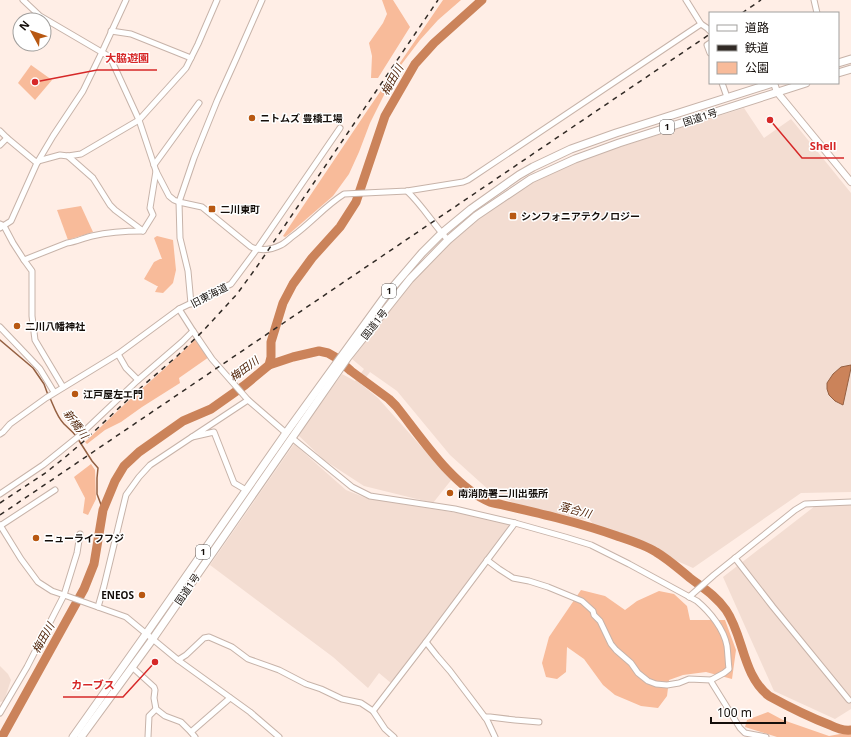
<svg xmlns="http://www.w3.org/2000/svg" width="851" height="737" font-family="'Noto Sans','Noto Sans JP',sans-serif">
	<style>
		.built { fill: #f3ddd2 }
		.green { fill: #f8bb9a }
		.water { fill: #cb835a; stroke: #946042 }
		.lines { fill: none; stroke-linecap: round; stroke-linejoin: round }
		.stream { stroke: #946042; stroke-width: 1.5 }
		.river { stroke: #cb835a; stroke-width: 9 }
		.minor-casing { stroke: #c7b3a9; stroke-width: 7 }
		.major-casing { stroke: #c7b3a9; stroke-width: 8 }
		.highway-casing { stroke: #c7b3a9; stroke-width: 9 }
		.minor { stroke: #fff; stroke-width: 5 }
		.major { stroke: #fff; stroke-width: 6 }
		.highway { stroke: #fff; stroke-width: 7 }
		.rail { stroke: #312a25; stroke-width: 1.5; stroke-dasharray: 5 5; stroke-linecap: butt }
		.poi-dot { fill: #b85812; stroke: #fff; stroke-width: 1.5 }
		.labels { text-anchor: middle; stroke-width: 3; stroke-linejoin: round; paint-order: stroke }
		.shield { fill: #fff; stroke: #5a5654; stroke-width: 1 }
		.shield-label { font-size: 9px; font-weight: bold; fill: #140e0a }
		.street-label { font-size: 10px; fill: #140e0a; stroke: #fff }
		.poi-label { font-size: 10px; font-weight: bold; fill: #140e0a; stroke: #fff; text-anchor: start }
		.water-label { font-size: 11px; font-style: italic; fill: #4b1d00; stroke: #fff }
		.leader { fill: none; stroke: #d62828; stroke-width: 1.5 }
		.callout-dot { fill: #d62828; stroke: #fff; stroke-width: 1.5 }
		.callout-label { font-size: 11px; text-anchor: middle; font-weight: bold; fill: #d62828; stroke: #fff; stroke-width: 3; stroke-linejoin: round; paint-order: stroke }
	</style>
	<rect width="100%" height="100%" fill="#ffeee6"/>
	<g class="built">
		<polygon points="744,108 764,138 791,119 851,193 851,492 801,493 693,568 593,524 589,519 575,520 514,503 491,492 450,455 397,391 370,372 361,384 378,398 443,471 452,479 433,503 364,486 324,460 298,435 342,374 355,381 364,369 352,359 402,294 425,268 446,247 489,211 534,181 557,170 591,156"/>
		<polygon points="294,444 346,490 366,498 488,518 510,524 391,683 379,673 368,688 333,657 210,565"/>
		<polygon points="851,505 851,709 835,719 774,691 723,577 815,506"/>
		<polygon points="0,666 8,674 11,680 4,701 0,702"/>
	</g>
	<g class="green">
		<polygon points="382,0 393,0 410,27 378,78 371,78 372,56 369,43 383,23 387,14"/>
		<polygon points="443,0 461,0 438,20 420,40 401,65 385,93 370,123 359,152 349,174 333,196 289,234 285,237 283,236 369,108"/>
		<polygon points="31,65 52,80 35,100 18,83"/>
		<polygon points="81,206 93,232 68,240 57,210"/>
		<polygon points="157,236 173,240 176,270 173,283 163,293 155,292 158,286 157,286 144,279 154,262 160,259 162,259 154,238"/>
		<polygon points="197,338 209,357 179,378 180,383 142,407 121,422 105,430 87,444 85,442 126,403 164,369"/>
		<polygon points="91,464 95,470 96,499 88,515 83,513 85,498 74,477"/>
		<polygon points="581,590 605,596 625,610 637,601 659,591 674,594 687,606 690,620 725,620 736,650 732,679 706,672 683,675 669,680 667,696 658,708 641,706 615,695 603,685 584,659 567,647 566,672 557,679 546,677 542,663 549,637"/>
		<polygon points="768,712 783,720 829,736 851,732 851,737 777,737 745,727 747,720"/>
	</g>
	<polygon class="water" points="851,365 851,368 843,405 835,401 829,395 827,389 827,383 833,374 841,367"/>
	<g class="lines">
		<g class="stream">
			<polyline points="0,340 33,368 44,384 48,395"/>
			<path d="M50 398C54 407 57 417 64 424 68 428 72 431 76 436"/>
			<polyline points="78,439 92,461 98,468 97,478 97,494 103,510"/>
		</g>
		<g class="river">
			<path d="M269 365 293 357 319 351 328 353 335 357 351 371 389 399 396 406C421 437 453 487 490 502 533 512 575 521 617 536 629 540 645 545 656 552 668 559 679 569 690 578 703 588 716 596 726 610 744 636 742 675 769 696 789 707 809 717 830 725 836 728 844 731 851 730"/>
			<polyline points="2,737 84,589 94,564 103,510 115,481 124,466 139,452 183,421 211,409 245,385 269,365 271,357 271,342 283,303 293,284 312,258 340,227 356,202 385,116 415,64 434,43 482,0"/>
		</g>
		<g class="minor-casing">
			<g id="minor">
				<path d="M23 0 40 16 110 57 139 120 156 171 169 196 174 200 179 202 202 207 251 247C260 251 271 250 281 245 285 243 289 239 293 236 311 223 325 206 344 194L407 191 463 182 468 180 701 24"/>
				<polyline points="686,0 701,24 707,28 710,31"/>
				<polyline points="814,0 817,13"/>
				<polyline points="111,31 131,34 191,58"/>
				<polyline points="710,43 707,45 710,53"/>
				<polyline points="722,83 727,97"/>
				<polyline points="0,131 7,138 37,163"/>
				<polyline points="0,145 7,138"/>
				<polyline points="68,156 93,178 110,205 115,210 143,231"/>
				<polyline points="38,161 60,155 68,156 81,154 139,120 186,68 198,44 217,0"/>
				<polyline points="154,165 199,103"/>
				<path d="M407 191C423 206 433 224 448 240"/>
				<polyline points="0,224 4,226 13,243 24,260"/>
				<polyline points="0,228 11,221 37,163 53,136 83,91 102,52 126,0"/>
				<polyline points="191,304 188,271 180,238 179,202 194,158 217,101 236,59 262,0"/>
				<polyline points="179,309 193,331 212,359 248,400"/>
				<polyline points="0,327 40,369 54,392"/>
				<polyline points="118,354 126,368 138,380"/>
				<path d="M63 387 35 340 32 316V271L24 260 67 243C76 242 83 238 92 236 109 232 126 231 143 231L153 215 150 208 156 171"/>
				<polyline points="0,434 3,432 10,424 46,398 118,354 179,309 231,284 257,249 340,128"/>
				<path d="M292 438 352 487 370 496 455 509 515 523 565 537 591 545 629 564 697 601C710 612 724 629 727 646 728 654 728 661 729 669L724 673 711 680 689 679 679 683 667 685 656 684 648 681 638 673 631 663 616 650 611 644 600 621 594 615 593 611 582 601 548 587 529 581 513 578 499 569 487 560"/>
				<polyline points="246,490 234,483 214,432 192,437 248,400 286,433"/>
				<polyline points="0,494 43,465 79,436 138,380 182,342 193,331"/>
				<polyline points="0,525 21,559 38,582 52,591 64,595 126,617 178,660 250,712 279,737"/>
				<polyline points="0,526 55,490"/>
				<polyline points="735,558 773,607 849,700"/>
				<polyline points="689,597 714,575 795,510 805,504 851,502"/>
				<polyline points="98,607 104,586 126,495 139,477 150,465 192,437"/>
				<polyline points="426,642 437,656 450,671 472,700 487,720 495,737"/>
				<polyline points="178,660 186,655 204,638 209,637 232,647 248,659 279,670 306,684 321,689 342,699 361,703 373,711 426,642 515,523"/>
				<polyline points="132,667 154,687 155,690 154,698 156,709 165,716 181,722 191,732 195,737"/>
				<polyline points="711,680 712,683 740,728 745,733 766,737"/>
				<polyline points="373,711 385,729 394,737"/>
				<polyline points="0,713 27,667 64,595 77,553 80,534"/>
				<polyline points="485,717 490,717 515,720 539,722"/>
				<polyline points="191,732 230,698"/>
				<polyline points="148,737 149,716 156,709"/>
			</g>
		</g>
		<g class="major-casing">
			<polyline id="major" points="774,83 777,92 851,182"/>
		</g>
		<g class="highway-casing">
			<g id="highway">
				<polyline points="838,63 851,59"/>
				<polyline points="838,73 851,69"/>
				<polyline points="73,737 146,634 286,433 386,295 422,253 442,233 471,209 519,175 533,167 571,149 616,133 773,83"/>
				<polyline points="81,737 152,640 348,357 410,279 448,240 476,216 531,179 575,159 619,143 806,83"/>
			</g>
		</g>
		<use href="#minor" class="minor"/>
		<use href="#major" class="major"/>
		<use href="#highway" class="highway"/>
		<g class="rail">
			<polyline points="742,13 761,0"/>
			<polyline points="0,503 44,474 63,459 83,442 138,390 176,357 203,331 237,294 256,268 438,0"/>
			<polyline points="0,515 710,34"/>
		</g>
	</g>
	<g class="poi-dot">
		<circle cx="252" cy="118" r="4"/>
		<rect x="208" y="205" width="8" height="8" rx="2"/>
		<rect x="509" y="212" width="8" height="8" rx="2"/>
		<circle cx="17" cy="326" r="4"/>
		<circle cx="75" cy="394" r="4"/>
		<circle cx="450" cy="493" r="4"/>
		<circle cx="36" cy="538" r="4"/>
		<circle cx="142" cy="595" r="4"/>
	</g>
	<g class="labels">
		<g class="shield">
			<rect x="660" y="120" width="14" height="14" rx="3"/>
			<rect x="382" y="284" width="14" height="14" rx="3"/>
			<rect x="196" y="545" width="14" height="14" rx="3"/>
		</g>
		<g class="shield-label">
			<text x="667" y="130">1</text>
			<text x="389" y="294">1</text>
			<text x="203" y="555">1</text>
		</g>
		<g class="street-label">
			<text transform="translate(700 117) rotate(-18)" y="4">国道1号</text>
			<text transform="translate(209 295) rotate(-27)" y="4">旧東海道</text>
			<text transform="translate(374 324) rotate(-52)" y="4">国道1号</text>
			<text transform="translate(187 589) rotate(-56)" y="4">国道1号</text>
		</g>
		<g class="poi-label">
			<text x="260" y="122">ニトムズ 豊橋工場</text>
			<text x="220" y="213">二川東町</text>
			<text x="521" y="220">シンフォニアテクノロジー</text>
			<text x="25" y="330">二川八幡神社</text>
			<text x="83" y="398">江戸屋左エ門</text>
			<text x="458" y="497">南消防署二川出張所</text>
			<text x="44" y="542">ニューライフフジ</text>
			<text x="134" y="599" text-anchor="end">ENEOS</text>
		</g>
		<g class="water-label">
			<text transform="translate(392 80) rotate(-61)" y="4">梅田川</text>
			<text transform="translate(244 369) rotate(-37)" y="4">梅田川</text>
			<text transform="translate(76 424) rotate(53)" y="4">新橋川</text>
			<text transform="translate(575 510) rotate(15)" y="4">落合川</text>
			<text transform="translate(43 638) rotate(-61)" y="4">梅田川</text>
		</g>
	</g>
	<path class="leader" d="M35 82L97 70H157M770 120L802 158H844M155 662L123 697H63"/>
	<g class="callout-dot">
		<circle cx="35" cy="82" r="4"/>
		<circle cx="770" cy="120" r="4"/>
		<circle cx="155" cy="662" r="4"/>
	</g>
	<g class="callout-label">
		<text x="127" y="62">大脇遊園</text>
		<text x="823" y="150">Shell</text>
		<text x="93" y="689">カーブス</text>
	</g>
	<rect x="709" y="12" width="130" height="72" fill="#ffffff" stroke="#a19f9d"/>
	<rect x="717" y="25" width="20" height="6" fill="#ffffff" stroke="#a19f9d"/>
	<text x="745" y="32" font-size="12" fill="#140e0a">道路</text>
	<rect x="717" y="45" width="20" height="6" fill="#312a25" stroke="#a19f9d"/>
	<text x="745" y="52" font-size="12" fill="#140e0a">鉄道</text>
	<rect x="717" y="62" width="20" height="12" fill="#f8bb9a" stroke="#a19f9d"/>
	<text x="745" y="72" font-size="12" fill="#140e0a">公園</text>
	<g transform="translate(32 32) rotate(310)"><circle r="19" fill="#ffffff" stroke="#a19f9d"/>
	<path d="M0-3L7 15L0 10L-7 15Z" fill="#b85812"/>
	<text y="-6" font-size="11" font-weight="bold" text-anchor="middle" fill="#140e0a">N</text>
	</g>
	<path d="M711 717v6h74v-6" fill="none" stroke="#140e0a" stroke-width="2"/>
	<text x="717" y="717" font-size="12" fill="#140e0a" stroke="#ffffff" stroke-width="3" paint-order="stroke">100 m</text>
</svg>
